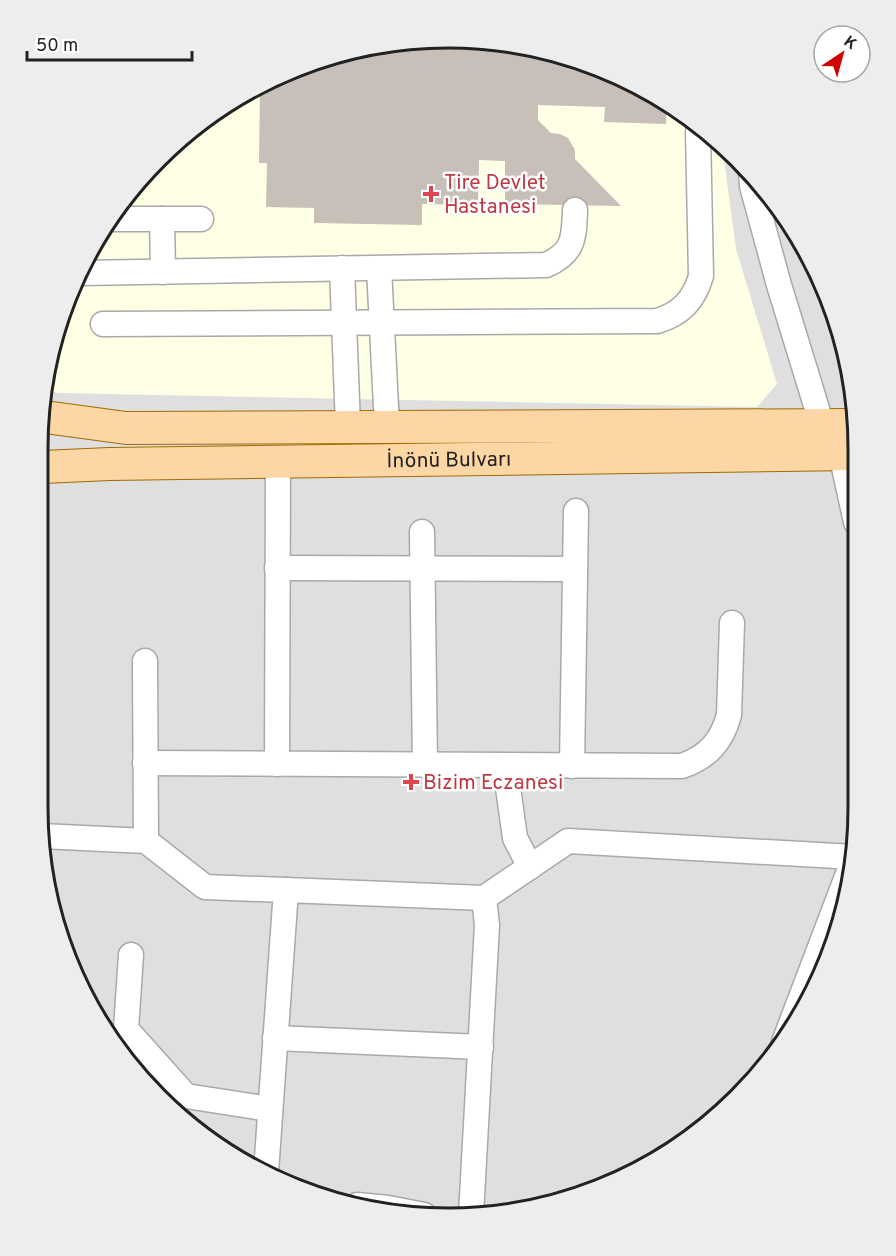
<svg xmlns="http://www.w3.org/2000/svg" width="896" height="1256" font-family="Overpass,sans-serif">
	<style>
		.residential { fill: #e0dfdf }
		.education { fill: #ffffe5 }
		.building { fill: #c7bfb8 }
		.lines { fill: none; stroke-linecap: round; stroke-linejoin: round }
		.minor-casing { stroke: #a9a9a9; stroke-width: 27 }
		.major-casing { stroke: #a06b00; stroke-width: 34 }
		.minor { stroke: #fff; stroke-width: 24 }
		.major { stroke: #fcd6a4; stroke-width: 32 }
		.health-dot { fill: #e0444e; stroke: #fff; stroke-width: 2 }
		.labels { text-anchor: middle; stroke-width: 5; stroke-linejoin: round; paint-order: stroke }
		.health-label { font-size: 21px; fill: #be3a42; stroke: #fff; text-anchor: start }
		.street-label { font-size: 21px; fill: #222; stroke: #fff }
		.rim { fill: none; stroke: #222; stroke-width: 3 }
	</style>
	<rect width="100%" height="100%" fill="#f2efe9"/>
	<polygon class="residential" points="629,80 698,122 756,177 816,267 855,394 858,835 845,914 816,989 774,1058 719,1116 629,1176 502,1215 394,1215 291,1187 178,1117 106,1036 52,915 38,808 45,368 93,242 177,140 242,93"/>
	<polygon class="education" points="554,51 629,80 698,122 722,145 736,249 777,384 757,407 58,393 45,389 45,368 93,242 177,140 242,93 316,59"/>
	<polygon class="building" points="475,38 554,51 629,80 667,103 666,124 604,122 605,107 538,105 538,120 551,133 560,134 568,138 575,150 575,159 621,206 505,204 505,161 479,160 478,205 422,204 422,225 314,223 314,208 266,207 267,163 259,163 260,85 316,59 394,41"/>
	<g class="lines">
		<g class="minor-casing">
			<g id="minor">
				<polyline points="751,172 752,186 779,285 822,425 841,454 856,522"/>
				<polyline points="112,219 201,219"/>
				<polyline points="162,219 163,272"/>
				<polyline points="342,268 348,427"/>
				<polyline points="379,268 387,427"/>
				<path d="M81 273 546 265C574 253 574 238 575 210"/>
				<path d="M103 324 657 321C681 314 694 300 701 276L698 132"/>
				<polyline points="422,532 425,765"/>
				<polyline points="277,568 575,569"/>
				<polyline points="145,661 146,841"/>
				<path d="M145 763 682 766C708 757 722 741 729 715L732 623"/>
				<polyline points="277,764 278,461"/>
				<polyline points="505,766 515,838 530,867"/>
				<polyline points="572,766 576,511"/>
				<polyline points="41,836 146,841 205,887 286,890"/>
				<polyline points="131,955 126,1029 186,1096 270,1109"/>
				<polyline points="275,1038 481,1047"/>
				<polyline points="784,1042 854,858"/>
				<polyline points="266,1172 286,890 484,898"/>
				<polyline points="357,1205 388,1208 424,1215"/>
				<polyline points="471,1215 487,925 484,898 568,841 854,857"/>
			</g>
		</g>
		<g class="major-casing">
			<g id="major">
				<polyline points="45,417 126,428 855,425"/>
				<path id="s1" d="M44 467 109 464 855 454"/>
			</g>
		</g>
		<use href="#minor" class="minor"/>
		<use href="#major" class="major"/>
	</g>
	<g class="health-dot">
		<path d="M428 185h6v6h6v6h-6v6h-6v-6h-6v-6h6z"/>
		<path d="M408 773h6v6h6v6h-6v6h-6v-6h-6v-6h6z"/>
	</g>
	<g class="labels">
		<g class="health-label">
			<text x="444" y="189">Tire Devlet<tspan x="444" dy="24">Hastanesi</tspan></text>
			<text x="423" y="789">Bizim Eczanesi</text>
		</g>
		<g class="street-label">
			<text dy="7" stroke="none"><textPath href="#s1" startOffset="405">İnönü Bulvarı</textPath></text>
		</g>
	</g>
	<path d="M0 0H896V1256H0ZM448 48H448A400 400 0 0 1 848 448V808A400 400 0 0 1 448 1208H448A400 400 0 0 1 48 808V448A400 400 0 0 1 448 48Z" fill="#ededed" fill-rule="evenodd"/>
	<path class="rim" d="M448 48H448A400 400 0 0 1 848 448V808A400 400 0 0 1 448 1208H448A400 400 0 0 1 48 808V448A400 400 0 0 1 448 48Z"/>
	<g transform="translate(842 54) rotate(36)"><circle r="28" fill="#ffffff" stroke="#a7a7a7" stroke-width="1.5"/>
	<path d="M0-4.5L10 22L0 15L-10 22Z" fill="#d40000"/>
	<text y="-9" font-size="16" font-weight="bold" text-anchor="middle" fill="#222222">K</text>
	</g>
	<path d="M27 51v9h165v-9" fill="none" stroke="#222222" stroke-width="3"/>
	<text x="36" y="51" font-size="18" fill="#222222" stroke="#ffffff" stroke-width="4.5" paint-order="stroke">50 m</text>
</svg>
